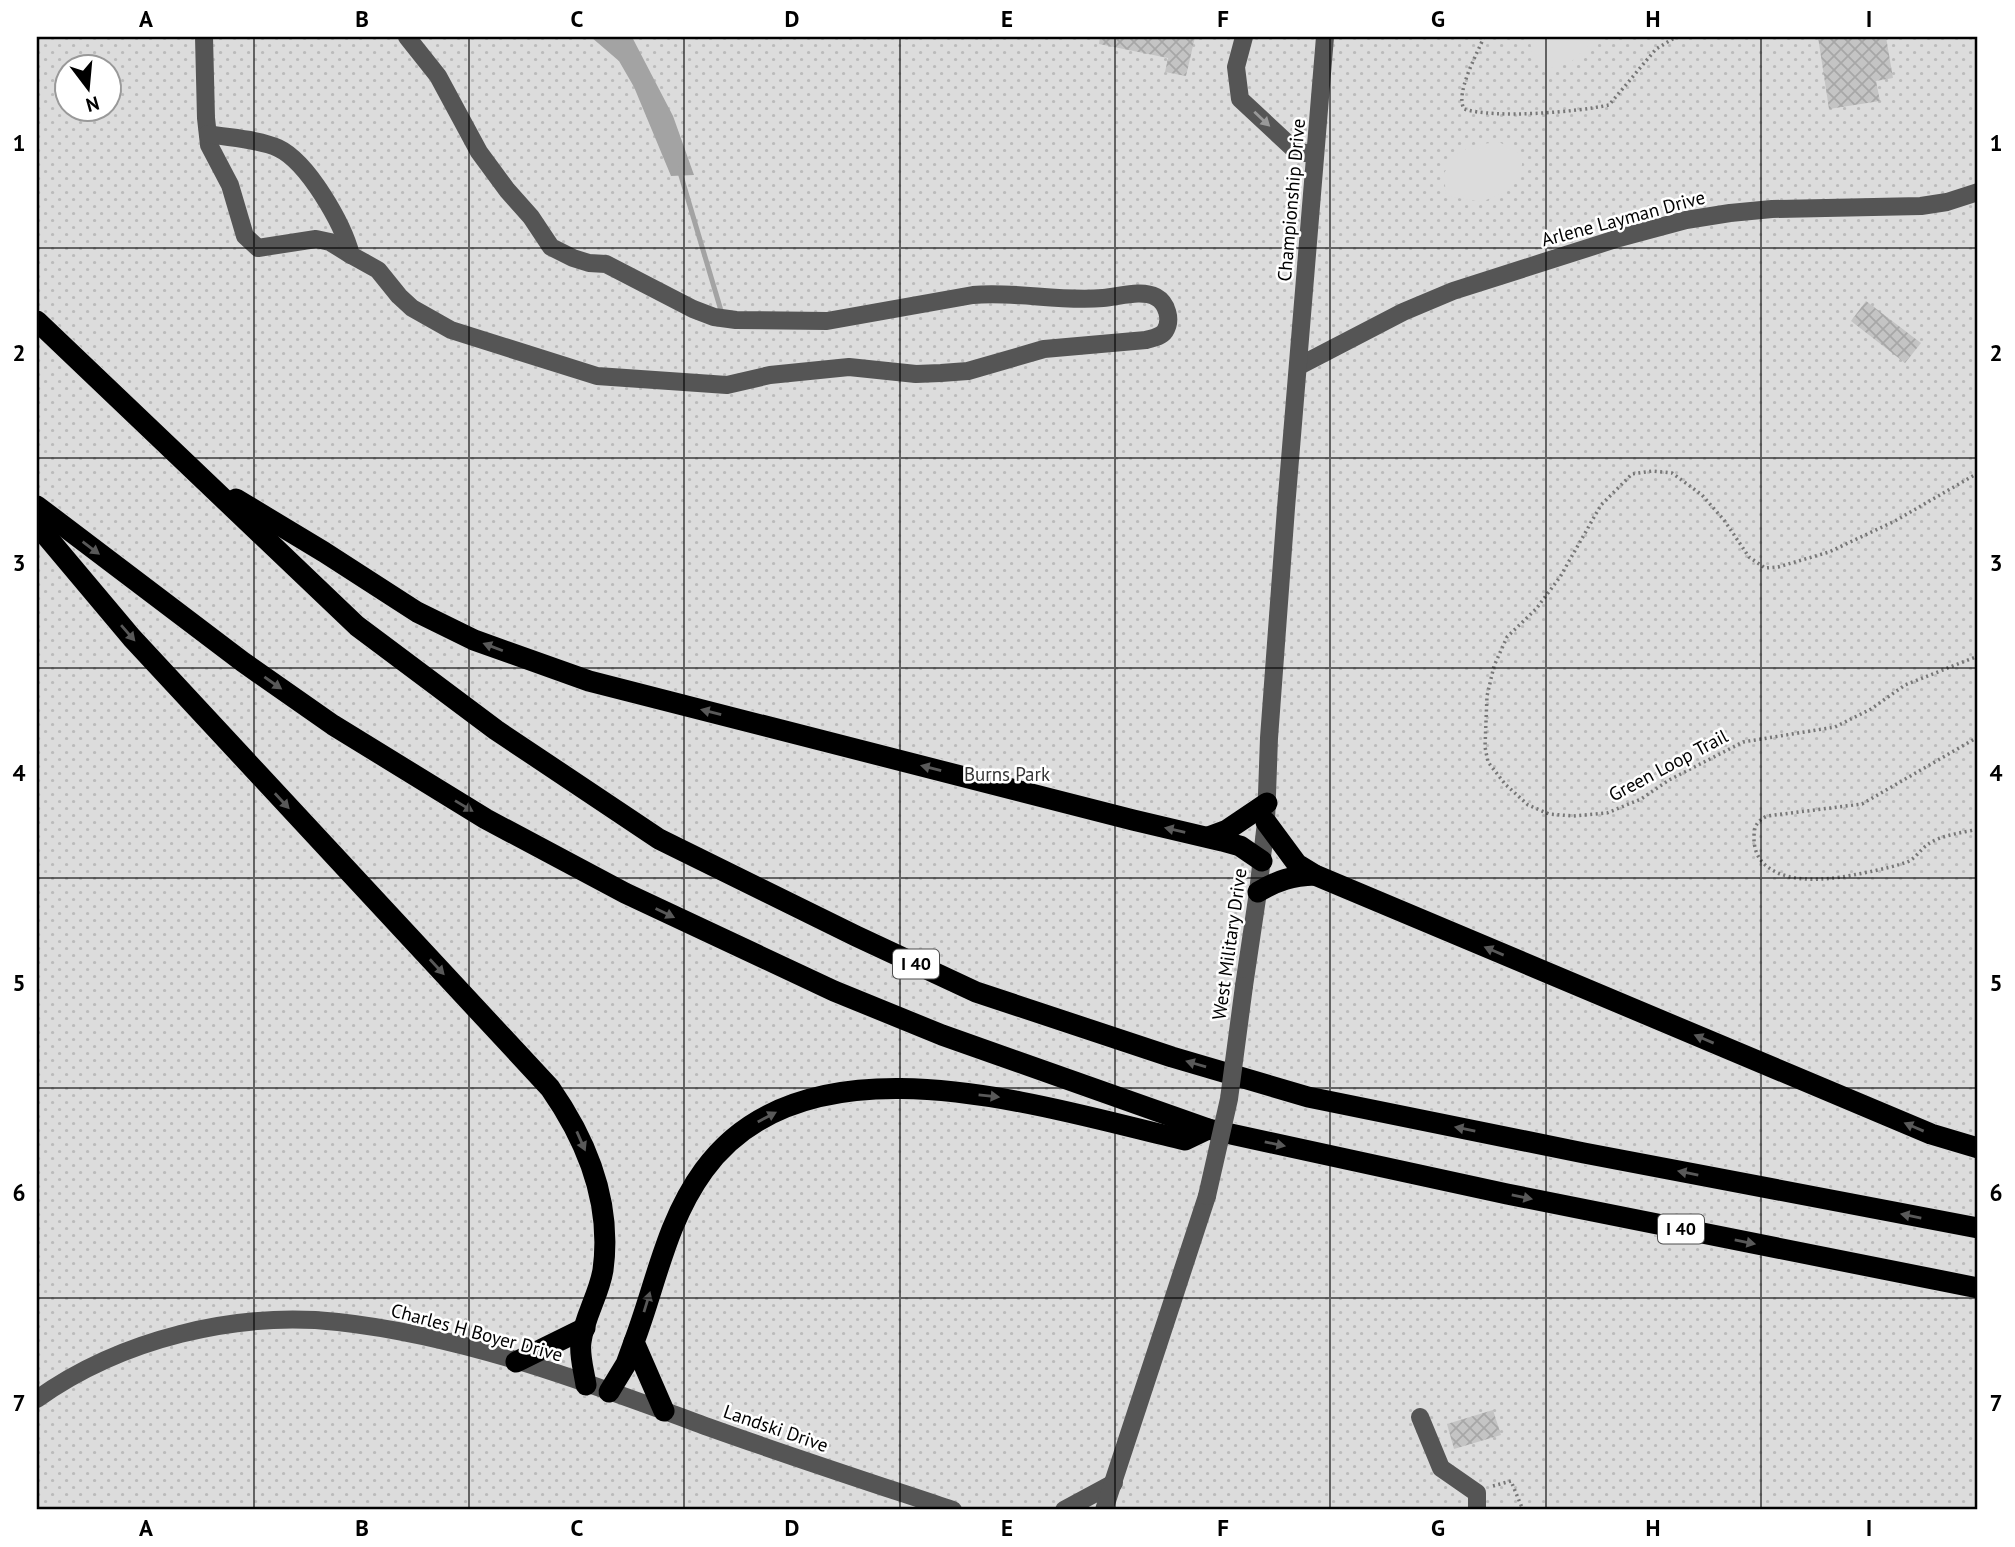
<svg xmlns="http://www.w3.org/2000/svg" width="2015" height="1547" font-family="'PT Sans',sans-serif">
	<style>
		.park { fill: url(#park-dots); fill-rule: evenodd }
		.pitch { fill: #dcdcdc }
		.water { fill: #a3a3a3 }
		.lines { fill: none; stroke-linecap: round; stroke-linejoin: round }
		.stream { stroke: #a3a3a3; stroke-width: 5 }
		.building { fill: url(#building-cross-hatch) }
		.highway-casing { stroke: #dbdbdb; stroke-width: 23 }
		.path { stroke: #777; stroke-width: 3.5; stroke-dasharray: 2 3.5; stroke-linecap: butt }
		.minor { stroke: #555; stroke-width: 18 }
		.highway { stroke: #000; stroke-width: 21 }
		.minor-bridge { stroke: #555; stroke-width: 18 }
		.oneway { fill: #999 }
		.oneway2 { fill: #595959 }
		.grid { fill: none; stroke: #000; stroke-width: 2; stroke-opacity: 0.55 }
		.labels { text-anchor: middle; stroke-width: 5; stroke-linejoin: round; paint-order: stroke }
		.shield { fill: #fff; stroke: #4c4c4c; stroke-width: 2 }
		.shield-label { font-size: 18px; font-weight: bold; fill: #000 }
		.street-label { font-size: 19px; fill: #000; stroke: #fff }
		.park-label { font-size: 19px; fill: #333; stroke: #fff }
		.neatline { fill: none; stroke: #000; stroke-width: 2.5 }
		.grid-label { font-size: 23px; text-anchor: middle; font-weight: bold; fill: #000 }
	</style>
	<defs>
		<pattern id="park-dots" width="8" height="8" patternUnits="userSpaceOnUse" patternTransform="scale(1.75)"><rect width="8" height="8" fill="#dcdcdc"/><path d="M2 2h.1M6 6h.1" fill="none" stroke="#bbb" stroke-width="1.8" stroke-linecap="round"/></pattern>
		<pattern id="building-cross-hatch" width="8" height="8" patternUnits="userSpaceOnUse" patternTransform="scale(1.75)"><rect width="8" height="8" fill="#c4c4c4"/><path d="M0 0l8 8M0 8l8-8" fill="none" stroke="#a7a7a7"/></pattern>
	</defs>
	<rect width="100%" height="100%" fill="#fff"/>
	<path class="park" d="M37 37H1978V1510H37ZM66 66H108V108H66Z"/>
	<g class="pitch">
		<polygon points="1530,37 1599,37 1572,61 1543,71 1532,56"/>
		<polygon points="1499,142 1523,155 1521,173 1510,189 1482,202 1446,196 1444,173 1456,155 1473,145"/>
	</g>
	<polygon class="water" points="591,37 632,37 673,116 694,175 671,176 634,87 619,61"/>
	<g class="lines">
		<polyline class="stream" points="679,169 722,314"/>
	</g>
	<g class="building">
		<polygon points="1100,37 1195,37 1186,76 1165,72 1168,58 1099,44"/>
		<polygon points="1818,37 1886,37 1893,78 1876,81 1880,101 1829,109"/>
		<polygon points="1866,301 1921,343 1905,363 1851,321"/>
		<polygon points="1493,1410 1501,1435 1454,1449 1447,1424"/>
	</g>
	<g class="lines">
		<g class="highway-casing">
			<g id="highway">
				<polyline points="37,321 357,626 496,730 659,839 856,936 976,992 1172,1057 1308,1097 1584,1153 1978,1228"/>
				<polyline points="236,499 324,552 417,612 474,640 589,681 1133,820 1222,841 1240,846 1262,861"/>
				<polyline points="37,506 243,662 333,725 486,819 625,893 834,991 942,1035 1208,1129 1507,1194 1978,1288"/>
				<path d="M37 525 132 638 550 1088C587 1141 612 1204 603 1270 599 1295 584 1317 581 1342 579 1355 584 1371 586 1385"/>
				<polyline points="1266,822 1297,864 1315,875 1931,1134 1978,1148"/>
				<polyline points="1208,837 1227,830 1267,803"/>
				<path d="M1258 892C1278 880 1292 876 1315 875"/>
				<polyline points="516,1362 585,1328"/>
				<polyline points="609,1392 626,1364 634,1342"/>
				<path d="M664 1411 634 1342C656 1284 666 1222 704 1170 807 1028 1045 1108 1185 1140L1208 1129"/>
			</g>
		</g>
		<g class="path">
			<path d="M1484 37C1477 54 1455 93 1464 109 1495 119 1576 112 1609 105L1656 49 1676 37"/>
			<polyline points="1978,473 1895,521 1829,552 1778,567 1765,568 1749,557 1724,520 1702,495 1672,473 1652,471 1632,474 1601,505 1560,577 1536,609 1507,637 1494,666 1487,696 1485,747 1488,762 1505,784 1528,805 1549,814 1573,816 1607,813 1641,799 1669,780 1743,742 1835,727 1871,709 1905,685 1978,656"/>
			<path d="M1978 737 1862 804 1767 816C1757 821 1754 826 1754 837 1753 873 1792 881 1822 879 1838 879 1892 868 1907 862 1915 859 1920 850 1927 845 1940 835 1962 833 1978 829"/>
			<polyline points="1493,1486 1511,1481 1523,1510"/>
		</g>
		<g class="minor">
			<polyline points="204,37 206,118 209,145 230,185 245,236 258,248 316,239 330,242 351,255"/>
			<polyline points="1244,37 1236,67 1240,99 1298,153 1315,153"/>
			<path d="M208 134C230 138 258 139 278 148 308 162 343 224 351 255L378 270 399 296 412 308 451 330 597 376 727 385 770 375 849 367 916 374 941 373 968 371 1044 349 1146 340C1153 338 1161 337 1165 331 1172 320 1167 303 1156 297 1141 289 1119 297 1103 298 1059 302 1016 291 973 295L827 321 736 320 714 317 693 309 606 264 589 263 573 258 551 247 531 217 507 190 479 152 438 76 407 37"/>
			<polyline points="1299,366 1403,312 1453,291 1619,238 1686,220 1730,213 1772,209 1921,206 1947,202 1978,192"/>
			<polyline points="1244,986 1258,892 1266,822 1269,738 1286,508 1325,37"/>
			<path d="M37 1399C121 1339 236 1311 338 1322 465 1336 589 1383 708 1427 789 1456 872 1483 953 1510"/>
			<polyline points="1420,1417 1441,1468 1477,1493 1477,1510"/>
			<polyline points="1064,1510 1114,1483"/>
			<polyline points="1104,1510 1207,1196"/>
		</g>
		<use href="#highway" class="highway"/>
		<polyline class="minor-bridge" points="1207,1196 1229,1099 1244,986"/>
	</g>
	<defs><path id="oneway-solid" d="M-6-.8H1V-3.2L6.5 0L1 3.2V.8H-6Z" transform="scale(1.75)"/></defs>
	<use class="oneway" href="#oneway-solid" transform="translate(1262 119) rotate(43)"/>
	<g class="oneway2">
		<use href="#oneway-solid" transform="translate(91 548) rotate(37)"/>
		<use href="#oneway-solid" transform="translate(128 633) rotate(49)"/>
		<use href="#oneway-solid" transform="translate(493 647) rotate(-159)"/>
		<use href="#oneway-solid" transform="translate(273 683) rotate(35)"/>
		<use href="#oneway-solid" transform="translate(711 712) rotate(-166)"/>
		<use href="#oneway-solid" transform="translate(931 768) rotate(-166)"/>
		<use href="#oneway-solid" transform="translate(282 801) rotate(47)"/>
		<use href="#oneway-solid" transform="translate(464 806) rotate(31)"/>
		<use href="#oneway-solid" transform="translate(1175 830) rotate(-167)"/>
		<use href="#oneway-solid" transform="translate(665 913) rotate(26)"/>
		<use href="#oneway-solid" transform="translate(1494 951) rotate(-157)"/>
		<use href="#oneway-solid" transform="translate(437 967) rotate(47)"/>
		<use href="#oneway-solid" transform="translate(1704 1039) rotate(-157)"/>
		<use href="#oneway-solid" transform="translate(1196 1064) rotate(-164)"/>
		<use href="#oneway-solid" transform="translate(989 1096) rotate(6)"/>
		<use href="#oneway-solid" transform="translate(767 1117) rotate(-28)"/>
		<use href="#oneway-solid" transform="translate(1914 1127) rotate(-157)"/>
		<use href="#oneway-solid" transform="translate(1465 1129) rotate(-169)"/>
		<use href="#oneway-solid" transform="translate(581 1141) rotate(66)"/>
		<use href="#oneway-solid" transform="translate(1275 1144) rotate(12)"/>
		<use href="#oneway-solid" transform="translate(1688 1173) rotate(-169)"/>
		<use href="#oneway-solid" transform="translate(1522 1197) rotate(12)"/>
		<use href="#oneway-solid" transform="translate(1911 1216) rotate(-169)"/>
		<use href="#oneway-solid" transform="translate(1745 1242) rotate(11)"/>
		<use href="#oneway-solid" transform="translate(647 1302) rotate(-73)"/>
	</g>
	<path class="grid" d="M254 37V1510M469 37V1510M684 37V1510M900 37V1510M1115 37V1510M1330 37V1510M1546 37V1510M1761 37V1510M37 248H1978M37 458H1978M37 668H1978M37 878H1978M37 1088H1978M37 1298H1978"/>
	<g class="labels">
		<g class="shield">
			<rect x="893" y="949.5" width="46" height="29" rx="5"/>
			<rect x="1658" y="1214.5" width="46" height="29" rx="5"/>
		</g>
		<g class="shield-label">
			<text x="916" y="970">I 40</text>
			<text x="1681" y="1235">I 40</text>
		</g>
		<g class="street-label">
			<text transform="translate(1291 200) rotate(-85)" y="7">Championship Drive</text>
			<text transform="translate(1623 218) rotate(-15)" y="7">Arlene Layman Drive</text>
			<text transform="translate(1668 765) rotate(-28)" y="7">Green Loop Trail</text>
			<text transform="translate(1229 944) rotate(-82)" y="7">West Military Drive</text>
			<text transform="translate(477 1332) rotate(15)" y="7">Charles H Boyer Drive</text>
			<text transform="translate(776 1428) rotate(19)" y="7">Landski Drive</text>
		</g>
		<g class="park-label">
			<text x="1007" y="781">Burns Park</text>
		</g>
	</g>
	<rect width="2015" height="1547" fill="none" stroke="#ffffff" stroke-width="77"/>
	<g transform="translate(88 88) rotate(164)"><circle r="33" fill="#ffffff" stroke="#999999" stroke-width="2"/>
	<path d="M0-5L12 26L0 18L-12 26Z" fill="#000000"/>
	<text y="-10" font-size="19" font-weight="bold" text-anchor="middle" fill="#000000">N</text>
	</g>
	<rect x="38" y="38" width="1938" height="1470" class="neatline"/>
	<g class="grid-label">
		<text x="146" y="27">A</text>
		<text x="362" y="27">B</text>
		<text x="577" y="27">C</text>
		<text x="792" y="27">D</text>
		<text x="1007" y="27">E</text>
		<text x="1223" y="27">F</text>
		<text x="1438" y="27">G</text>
		<text x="1653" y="27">H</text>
		<text x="1869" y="27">I</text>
		<text x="19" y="151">1</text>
		<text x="1996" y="151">1</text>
		<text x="19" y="361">2</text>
		<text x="1996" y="361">2</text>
		<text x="19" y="571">3</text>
		<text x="1996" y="571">3</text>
		<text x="19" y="781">4</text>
		<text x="1996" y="781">4</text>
		<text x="19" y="991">5</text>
		<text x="1996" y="991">5</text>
		<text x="19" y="1201">6</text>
		<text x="1996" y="1201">6</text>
		<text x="19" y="1411">7</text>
		<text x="1996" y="1411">7</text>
		<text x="146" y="1536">A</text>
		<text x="362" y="1536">B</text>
		<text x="577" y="1536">C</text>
		<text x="792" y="1536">D</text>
		<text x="1007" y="1536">E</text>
		<text x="1223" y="1536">F</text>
		<text x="1438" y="1536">G</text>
		<text x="1653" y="1536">H</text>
		<text x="1869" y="1536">I</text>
	</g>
</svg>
